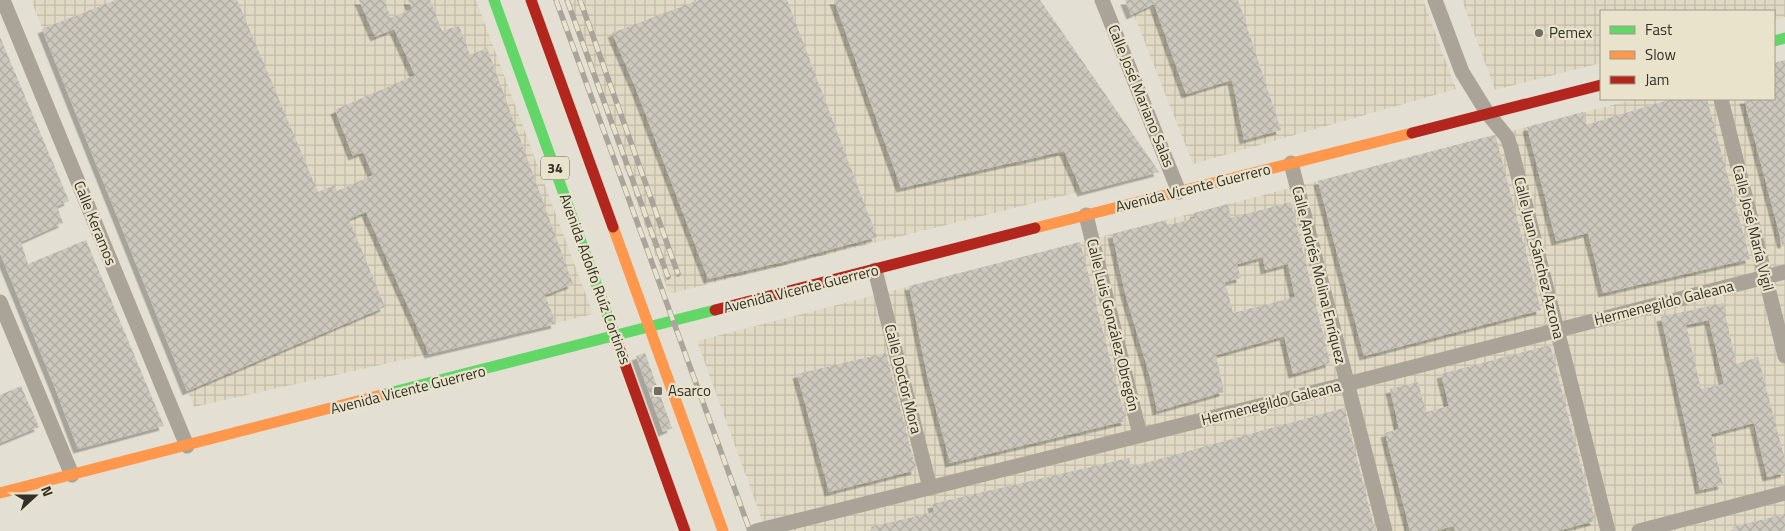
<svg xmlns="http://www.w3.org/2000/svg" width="1785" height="531" font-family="'Titillium Web',sans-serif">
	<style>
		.industrial { fill: url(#industrial-grid) }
		.building { fill: url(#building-cross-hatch); fill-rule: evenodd; filter: url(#shadow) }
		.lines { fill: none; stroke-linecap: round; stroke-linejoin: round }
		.street { stroke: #aaa397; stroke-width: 15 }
		.fast { stroke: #63d668; stroke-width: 11 }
		.slow { stroke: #ff974d; stroke-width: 11 }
		.jam { stroke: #b3261e; stroke-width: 11 }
		.rail-casing { stroke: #aaa49b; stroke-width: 5.5 }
		.rail { stroke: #e9e3cc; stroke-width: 4; stroke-dasharray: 11; stroke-linecap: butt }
		.poi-dot { fill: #706d63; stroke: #e9e3cc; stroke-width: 2 }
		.labels { text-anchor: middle; stroke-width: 4.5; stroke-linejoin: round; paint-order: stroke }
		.shield { fill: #e9e3cc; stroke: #696658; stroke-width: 1 }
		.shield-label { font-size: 14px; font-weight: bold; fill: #323027 }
		.poi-label { font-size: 15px; fill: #323027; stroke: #e9e3cc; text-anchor: start }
		.street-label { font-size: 15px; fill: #323027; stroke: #e9e3cc }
	</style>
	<defs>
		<pattern id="industrial-grid" width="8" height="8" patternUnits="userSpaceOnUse" patternTransform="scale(1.25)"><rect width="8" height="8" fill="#e0dac4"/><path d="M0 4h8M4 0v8" fill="none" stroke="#c1bba8"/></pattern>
		<pattern id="building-cross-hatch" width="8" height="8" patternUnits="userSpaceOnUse" patternTransform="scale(1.25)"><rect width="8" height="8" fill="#ccc8be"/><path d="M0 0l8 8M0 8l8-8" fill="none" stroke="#b0aca3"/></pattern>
		<filter id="shadow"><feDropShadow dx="-4.5" dy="4.5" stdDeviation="0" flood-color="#0004"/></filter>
	</defs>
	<rect width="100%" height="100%" fill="#e3dfd2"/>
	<g class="industrial">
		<polygon points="31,0 476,0 593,314 429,354 194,407"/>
		<polygon points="565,0 1040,0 1159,172 669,294"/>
		<polygon points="1128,0 1423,0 1456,89 1193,164"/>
		<polygon points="1462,0 1785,0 1785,17 1774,20 1774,11 1601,11 1601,63 1495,90"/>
		<polygon points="1785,60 1785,531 766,531 697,341 1636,99 1774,99 1774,63"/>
	</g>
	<g class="building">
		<polygon points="116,0 237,0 318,192 335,185 337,191 373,175 363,152 353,156 335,110 415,75 394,29 375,37 359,0 384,0 391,18 412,9 408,0 430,0 442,31 459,26 470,55 487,48 573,284 545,295 556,324 429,354 366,212 349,219 385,307 187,391 42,29"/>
		<polygon points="699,0 787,0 877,237 783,262 708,279 636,89 612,33"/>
		<polygon points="834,0 1040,0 1159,172 1082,192 1064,151 901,188"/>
		<polygon points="1125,0 1238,0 1281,130 1244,140 1232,80 1186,94 1154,4 1131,15"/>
		<polygon points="0,37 69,201 57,206 63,223 21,242 28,264 86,240 164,426 78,449 55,388 0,253"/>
		<polygon points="1785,60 1785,244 1782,244 1744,99 1774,99 1774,63"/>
		<polygon points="1672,99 1707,99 1750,259 1603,293 1588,233 1556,241 1527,127 1583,112 1586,125"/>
		<polygon points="1494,135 1496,138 1541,310 1364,356 1318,181"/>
		<path d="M1291 202 1330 363 1293 374 1284 336 1216 355 1224 392 1157 411 1150 377 1125 293 1112 234 1166 220 1167 226 1195 218 1194 213 1228 204 1231 218ZM1263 257 1265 270 1288 264 1295 297 1233 313 1225 282 1241 278 1237 264Z"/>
		<polygon points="1080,242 1126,421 950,463 927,375 909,286"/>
		<path d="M1723 303 1736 364 1758 357 1785 460V473L1767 477 1754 423 1711 434 1723 485 1700 490 1661 317ZM1709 320 1724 384 1701 389 1686 325Z"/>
		<polygon points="1550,345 1595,521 1557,531 1455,531 1454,526 1434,531 1410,531 1385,433 1399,429 1390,389 1418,382 1426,412 1449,406 1441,374"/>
		<polygon points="645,353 672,428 663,432 636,356"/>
		<polygon points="886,353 916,470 829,492 797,374"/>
		<polygon points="21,386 39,427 0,443 0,395"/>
		<polygon points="1344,408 1375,531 872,531 871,527 934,512 932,504 1129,458 1131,467"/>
		<polygon points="1785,514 1785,531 1733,531 1733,527"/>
	</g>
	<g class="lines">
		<g class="street">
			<polyline points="3,0 187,446"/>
			<polyline points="1102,0 1179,192"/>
			<polyline points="1435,0 1462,72 1488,114 1507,137 1511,148 1608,531"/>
			<polyline points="1721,99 1785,356"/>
			<polyline points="1291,163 1385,531"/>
			<polyline points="1086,215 1140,435"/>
			<polyline points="875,270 930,488"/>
			<polyline points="0,302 72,475"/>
			<polyline points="756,531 1347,384 1785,272"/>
			<polyline points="1639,531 1785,493"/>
		</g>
		<g class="fast">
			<polyline points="494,0 616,339"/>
			<polyline points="1774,41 1785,38"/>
			<polyline points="381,395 715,310"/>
		</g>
		<g class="slow">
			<polyline points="613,227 723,531"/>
			<polyline points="1035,228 1412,133"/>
			<polyline points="0,493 381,395"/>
		</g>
		<g class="jam">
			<polyline points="531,0 613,227"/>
			<polyline points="1412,133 1601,85"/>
			<polyline points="715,310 1035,228"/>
			<polyline points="616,339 685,531"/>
		</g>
		<g class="rail-casing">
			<g id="rail">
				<polyline points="556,0 750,531"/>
				<polyline points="567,0 668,277"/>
				<polyline points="580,0 678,274"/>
			</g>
		</g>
		<use href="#rail" class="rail"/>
	</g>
	<g class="poi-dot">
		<circle cx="1539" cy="33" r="5"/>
		<rect x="653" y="386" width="10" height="10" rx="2.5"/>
	</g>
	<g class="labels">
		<rect class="shield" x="541" y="156.5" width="28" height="23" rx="4"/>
		<g class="shield-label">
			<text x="555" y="173">34</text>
		</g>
		<g class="poi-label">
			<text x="1549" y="38">Pemex</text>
			<text x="668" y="396">Asarco</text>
		</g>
		<g class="street-label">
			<text transform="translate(1141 96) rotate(68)" y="5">Calle José Mariano Salas</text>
			<text transform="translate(1193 188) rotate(-14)" y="5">Avenida Vicente Guerrero</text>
			<text transform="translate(95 223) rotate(68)" y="5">Calle Keramos</text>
			<text transform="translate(1753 228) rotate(76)" y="5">Calle José María Vigil</text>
			<text transform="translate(1539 258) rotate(76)" y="5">Calle Juan Sánchez Azcona</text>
			<text transform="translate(1319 275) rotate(76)" y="5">Calle Andrés Molina Enríquez</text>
			<text transform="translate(595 279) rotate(70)" y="5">Avenida Adolfo Ruíz Cortines</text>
			<text transform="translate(801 289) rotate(-14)" y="5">Avenida Vicente Guerrero</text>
			<text transform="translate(1664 303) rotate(-14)" y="5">Hermenegildo Galeana</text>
			<text transform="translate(1113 325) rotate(76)" y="5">Calle Luis González Obregón</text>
			<text transform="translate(903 379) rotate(76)" y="5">Calle Doctor Mora</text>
			<text transform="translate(408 390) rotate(-14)" y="5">Avenida Vicente Guerrero</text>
			<text transform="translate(1271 403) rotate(-14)" y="5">Hermenegildo Galeana</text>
		</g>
	</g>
	<rect x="1600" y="10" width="175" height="90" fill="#e9e3cc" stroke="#a09b8a"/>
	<rect x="1610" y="26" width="25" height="8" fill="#63d668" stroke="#a09b8a"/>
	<text x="1645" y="35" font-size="15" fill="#323027">Fast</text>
	<rect x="1610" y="51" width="25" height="8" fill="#ff974d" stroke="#a09b8a"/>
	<text x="1645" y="60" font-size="15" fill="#323027">Slow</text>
	<rect x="1610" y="76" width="25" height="8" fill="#b3261e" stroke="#a09b8a"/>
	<text x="1645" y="85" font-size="15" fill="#323027">Jam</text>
	<g transform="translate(35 496) rotate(69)" stroke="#e9e3cc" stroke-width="4" paint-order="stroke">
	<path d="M0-4L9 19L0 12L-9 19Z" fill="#323027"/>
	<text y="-8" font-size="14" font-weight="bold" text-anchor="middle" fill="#323027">N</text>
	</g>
</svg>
